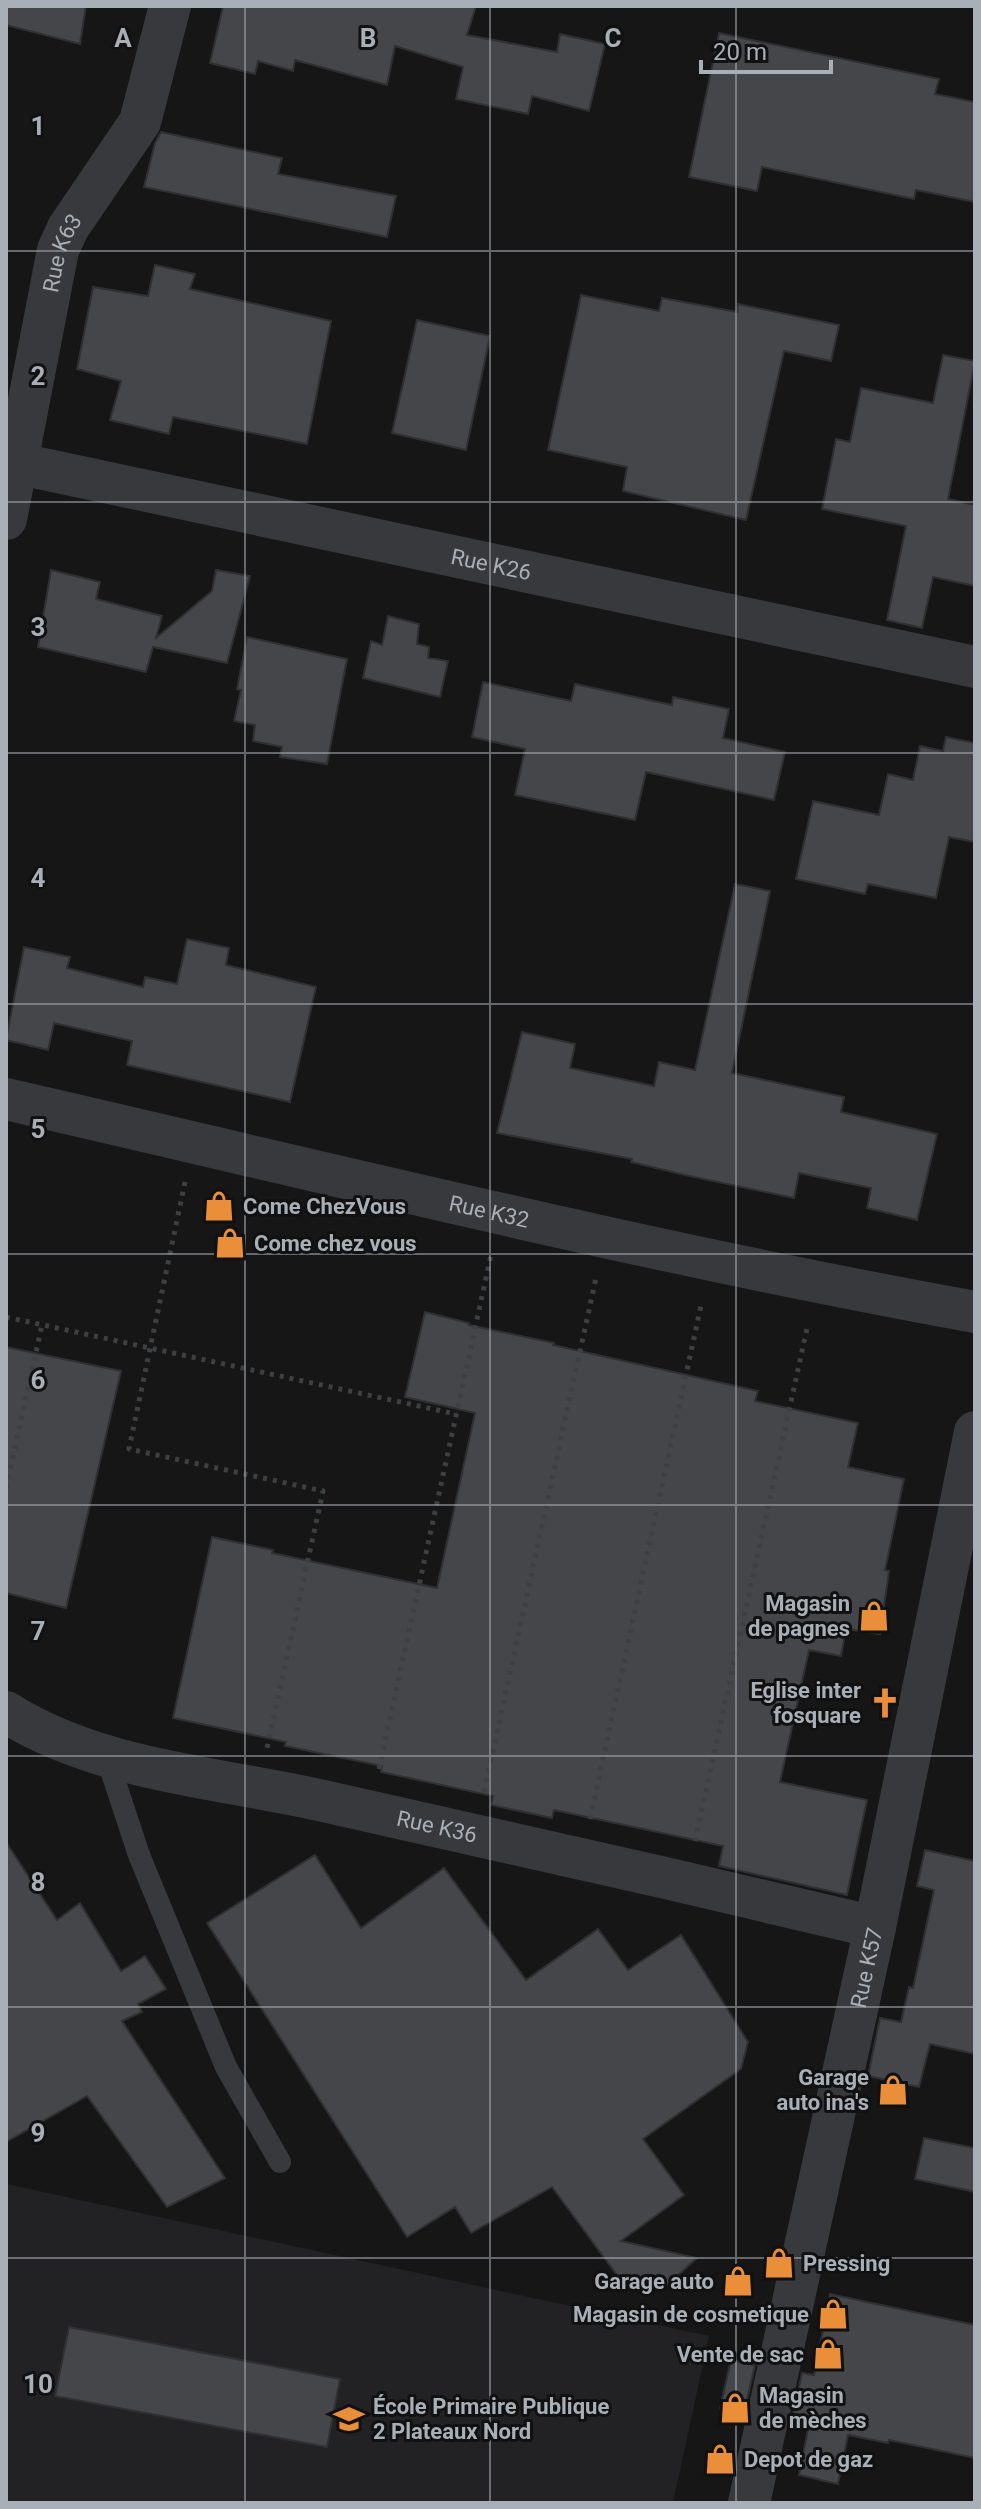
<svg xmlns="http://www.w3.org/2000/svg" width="981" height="2509" font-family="Roboto,sans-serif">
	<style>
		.built { fill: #222224 }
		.building { fill: #45464a; stroke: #303033; stroke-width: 2 }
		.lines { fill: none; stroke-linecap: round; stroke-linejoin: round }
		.path { stroke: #3d4043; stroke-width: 5; stroke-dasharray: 4 6; stroke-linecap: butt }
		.lane { stroke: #37393c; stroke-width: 22 }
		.street { stroke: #37393c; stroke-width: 42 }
		.grid { fill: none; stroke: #a8afb7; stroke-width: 2; stroke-opacity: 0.55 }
		.labels { text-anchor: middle; stroke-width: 6; stroke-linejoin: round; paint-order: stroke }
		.street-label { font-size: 22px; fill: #a8afb7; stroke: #111112 }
		.poi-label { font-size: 22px; font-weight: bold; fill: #a8afb7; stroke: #111112; text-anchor: start }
		.grid-label { font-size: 26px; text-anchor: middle; font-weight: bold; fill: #a8afb7; stroke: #111112; stroke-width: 6; stroke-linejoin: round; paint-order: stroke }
	</style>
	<rect width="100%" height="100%" fill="#161617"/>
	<polygon class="built" points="6,2184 709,2336 673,2503 6,2503"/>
	<g class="building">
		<polygon points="6,6 86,6 80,44 6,25"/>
		<polygon points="223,6 476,6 467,35 557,52 560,34 605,44 589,111 532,96 528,114 456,99 463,67 395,46 387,85 295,60 293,71 258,61 255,74 210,63"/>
		<polygon points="719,33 939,79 935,94 975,102 975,202 916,190 914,199 762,167 757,191 689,177"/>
		<polygon points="161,132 282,158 278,174 396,196 387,237 144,187 155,143"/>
		<polygon points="155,265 195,274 190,289 331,321 307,444 173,417 169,434 110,420 121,381 77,369 93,287 148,296"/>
		<polygon points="581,295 659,311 662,298 737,312 738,304 839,325 831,361 784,351 746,520 623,491 627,467 548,450"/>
		<polygon points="417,320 490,336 466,450 392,433"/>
		<polygon points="943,355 975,361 948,499 975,505 975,586 933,577 922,628 887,620 906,526 822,509 836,439 850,442 861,388 933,403"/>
		<polygon points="51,570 100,582 96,599 162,616 156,638 212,591 216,570 250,576 227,663 153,647 146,672 38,647"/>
		<polygon points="388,616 419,624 417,644 429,647 428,658 448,661 440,697 363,678 371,641 382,645"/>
		<polygon points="247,637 347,659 327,764 280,757 282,747 253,741 255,725 234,721 241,690 237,689"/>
		<polygon points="483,682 571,701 575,684 672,705 673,697 729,709 723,738 785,752 774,800 646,772 635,820 515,795 525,749 472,737"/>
		<polygon points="946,737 975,743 975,842 949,837 936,898 868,884 865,894 796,879 813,801 879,815 888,774 913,780 920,746 943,751"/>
		<polygon points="735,884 770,891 732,1073 844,1097 841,1112 937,1134 917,1220 867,1208 871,1188 799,1173 794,1198 685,1175 631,1162 632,1159 497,1133 522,1032 575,1044 570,1068 654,1086 659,1062 695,1070"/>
		<polygon points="187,939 229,948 226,965 316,987 290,1102 127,1065 132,1041 54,1023 48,1050 6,1040 24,947 70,957 67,968 143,987 145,977 177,984"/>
		<polygon points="425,1312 469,1323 469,1325 554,1343 553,1345 758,1391 755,1401 858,1423 848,1467 904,1479 885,1570 889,1571 880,1634 846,1629 841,1656 809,1650 780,1782 867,1800 847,1895 719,1866 723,1846 554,1810 552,1818 491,1805 493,1796 381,1772 382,1766 285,1746 286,1742 173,1718 212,1537 273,1550 272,1553 437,1588 475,1413 405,1397"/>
		<polygon points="6,1347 121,1371 66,1608 6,1593"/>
		<polygon points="6,1842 57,1920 80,1903 121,1971 145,1956 166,1989 138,2004 142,2012 122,2021 225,2178 167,2207 87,2096 6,2142"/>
		<polygon points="925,1850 975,1861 975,2054 930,2044 919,2087 868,2076 880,2018 901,2022 909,1987 913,1988 934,1890 917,1886"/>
		<polygon points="315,1855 361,1928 444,1868 526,1980 598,1929 628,1970 681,1935 748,2042 741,2069 643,2139 684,2195 621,2241 697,2258 665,2287 617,2275 552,2187 471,2233 455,2207 407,2237 207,1923"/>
		<polygon points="924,2138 975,2148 975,2192 915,2179"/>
		<polygon points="830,2294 975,2325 975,2458 889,2440 888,2443 848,2435 838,2484 799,2475 808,2429 791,2424 802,2373 814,2375"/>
		<polygon points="69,2327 340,2379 327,2447 55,2396"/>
		<polygon points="731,2360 755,2365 744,2413 720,2408"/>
	</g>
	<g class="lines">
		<g class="path">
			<polyline points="185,1182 129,1449 323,1491 267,1748"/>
			<polyline points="6,1317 456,1414"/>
			<polyline points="6,1488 42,1325"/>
			<polyline points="379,1769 491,1255"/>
			<polyline points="484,1792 596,1278"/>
			<polyline points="590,1819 702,1301"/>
			<polyline points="695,1841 808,1324"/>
		</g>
		<polyline class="lane" points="107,1758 139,1855 226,2067 280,2162"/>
		<g class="street">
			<path id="s1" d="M6 461 975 667"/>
			<path id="s2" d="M6 519 58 250 68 228 140 122 170 6"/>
			<path id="s3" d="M6 1099C328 1173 649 1253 975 1312"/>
			<path id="s4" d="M6 1712C97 1770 216 1777 319 1800 505 1841 690 1883 875 1927"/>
			<path id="s5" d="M749 2503 875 1927 975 1432"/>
		</g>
	</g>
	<path class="grid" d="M245 6V2503M490 6V2503M736 6V2503M6 251H975M6 502H975M6 753H975M6 1004H975M6 1254H975M6 1505H975M6 1756H975M6 2007H975M6 2258H975"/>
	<defs>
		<g id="shop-bare" transform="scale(2.4)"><path d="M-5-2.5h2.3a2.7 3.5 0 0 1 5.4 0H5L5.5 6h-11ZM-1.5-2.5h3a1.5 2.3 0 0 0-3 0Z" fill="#eb8e3a" stroke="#111112" stroke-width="2.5" paint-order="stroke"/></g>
		<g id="church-bare" transform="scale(2.4)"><path d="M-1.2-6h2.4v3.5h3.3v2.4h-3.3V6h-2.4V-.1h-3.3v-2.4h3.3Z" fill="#eb8e3a" stroke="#111112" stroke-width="2.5" paint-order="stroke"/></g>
		<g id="school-bare" transform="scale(2.4)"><path d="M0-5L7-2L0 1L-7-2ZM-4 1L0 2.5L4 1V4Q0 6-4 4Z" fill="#eb8e3a" stroke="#111112" stroke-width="2.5" paint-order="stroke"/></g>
	</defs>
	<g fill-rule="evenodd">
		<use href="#shop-bare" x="219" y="1206"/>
		<use href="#shop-bare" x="230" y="1243"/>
		<use href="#shop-bare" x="874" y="1616"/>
		<use href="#church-bare" x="885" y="1703"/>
		<use href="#shop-bare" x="893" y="2090"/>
		<use href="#shop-bare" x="779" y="2263"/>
		<use href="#shop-bare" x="738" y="2281"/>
		<use href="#shop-bare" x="833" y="2314"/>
		<use href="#shop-bare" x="828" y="2354"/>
		<use href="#shop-bare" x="735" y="2408"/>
		<use href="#school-bare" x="349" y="2419"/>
		<use href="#shop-bare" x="720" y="2459"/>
	</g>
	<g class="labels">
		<g class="street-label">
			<text dy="8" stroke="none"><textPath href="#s2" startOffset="272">Rue K63</textPath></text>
			<text dy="8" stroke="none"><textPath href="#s1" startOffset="496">Rue K26</textPath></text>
			<text dy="8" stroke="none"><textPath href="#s3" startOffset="496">Rue K32</textPath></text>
			<text dy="8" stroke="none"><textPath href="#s4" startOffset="448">Rue K36</textPath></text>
			<text dy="8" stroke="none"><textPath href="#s5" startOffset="548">Rue K57</textPath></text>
		</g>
		<g class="poi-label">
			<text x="243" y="1214">Come ChezVous</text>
			<text x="254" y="1251">Come chez vous</text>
			<text x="850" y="1611" text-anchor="end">Magasin<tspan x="850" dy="25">de pagnes</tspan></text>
			<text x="861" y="1698" text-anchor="end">Eglise inter<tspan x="861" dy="25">fosquare</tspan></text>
			<text x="869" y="2085" text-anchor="end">Garage<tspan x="869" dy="25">auto ina's</tspan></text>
			<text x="803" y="2271">Pressing</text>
			<text x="714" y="2289" text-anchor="end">Garage auto</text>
			<text x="809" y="2322" text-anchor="end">Magasin de cosmetique</text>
			<text x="804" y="2362" text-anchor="end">Vente de sac</text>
			<text x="759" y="2403">Magasin<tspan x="759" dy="25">de mèches</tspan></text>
			<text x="373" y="2414">École Primaire Publique<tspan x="373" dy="25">2 Plateaux Nord</tspan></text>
			<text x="744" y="2467">Depot de gaz</text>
		</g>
	</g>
	<g class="grid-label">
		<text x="123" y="47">A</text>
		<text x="368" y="47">B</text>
		<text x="613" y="47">C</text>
		<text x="38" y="135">1</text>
		<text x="38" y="385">2</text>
		<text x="38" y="636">3</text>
		<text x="38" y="887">4</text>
		<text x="38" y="1138">5</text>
		<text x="38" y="1389">6</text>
		<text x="38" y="1640">7</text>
		<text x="38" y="1891">8</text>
		<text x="38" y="2142">9</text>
		<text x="38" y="2393">10</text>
	</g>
	<rect width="981" height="2509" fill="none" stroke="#a8afb7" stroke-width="16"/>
	<path d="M701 60v12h130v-12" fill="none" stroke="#a8afb7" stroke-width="4"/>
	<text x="713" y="60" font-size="24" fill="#a8afb7" stroke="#111112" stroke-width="6" paint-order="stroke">20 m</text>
</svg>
